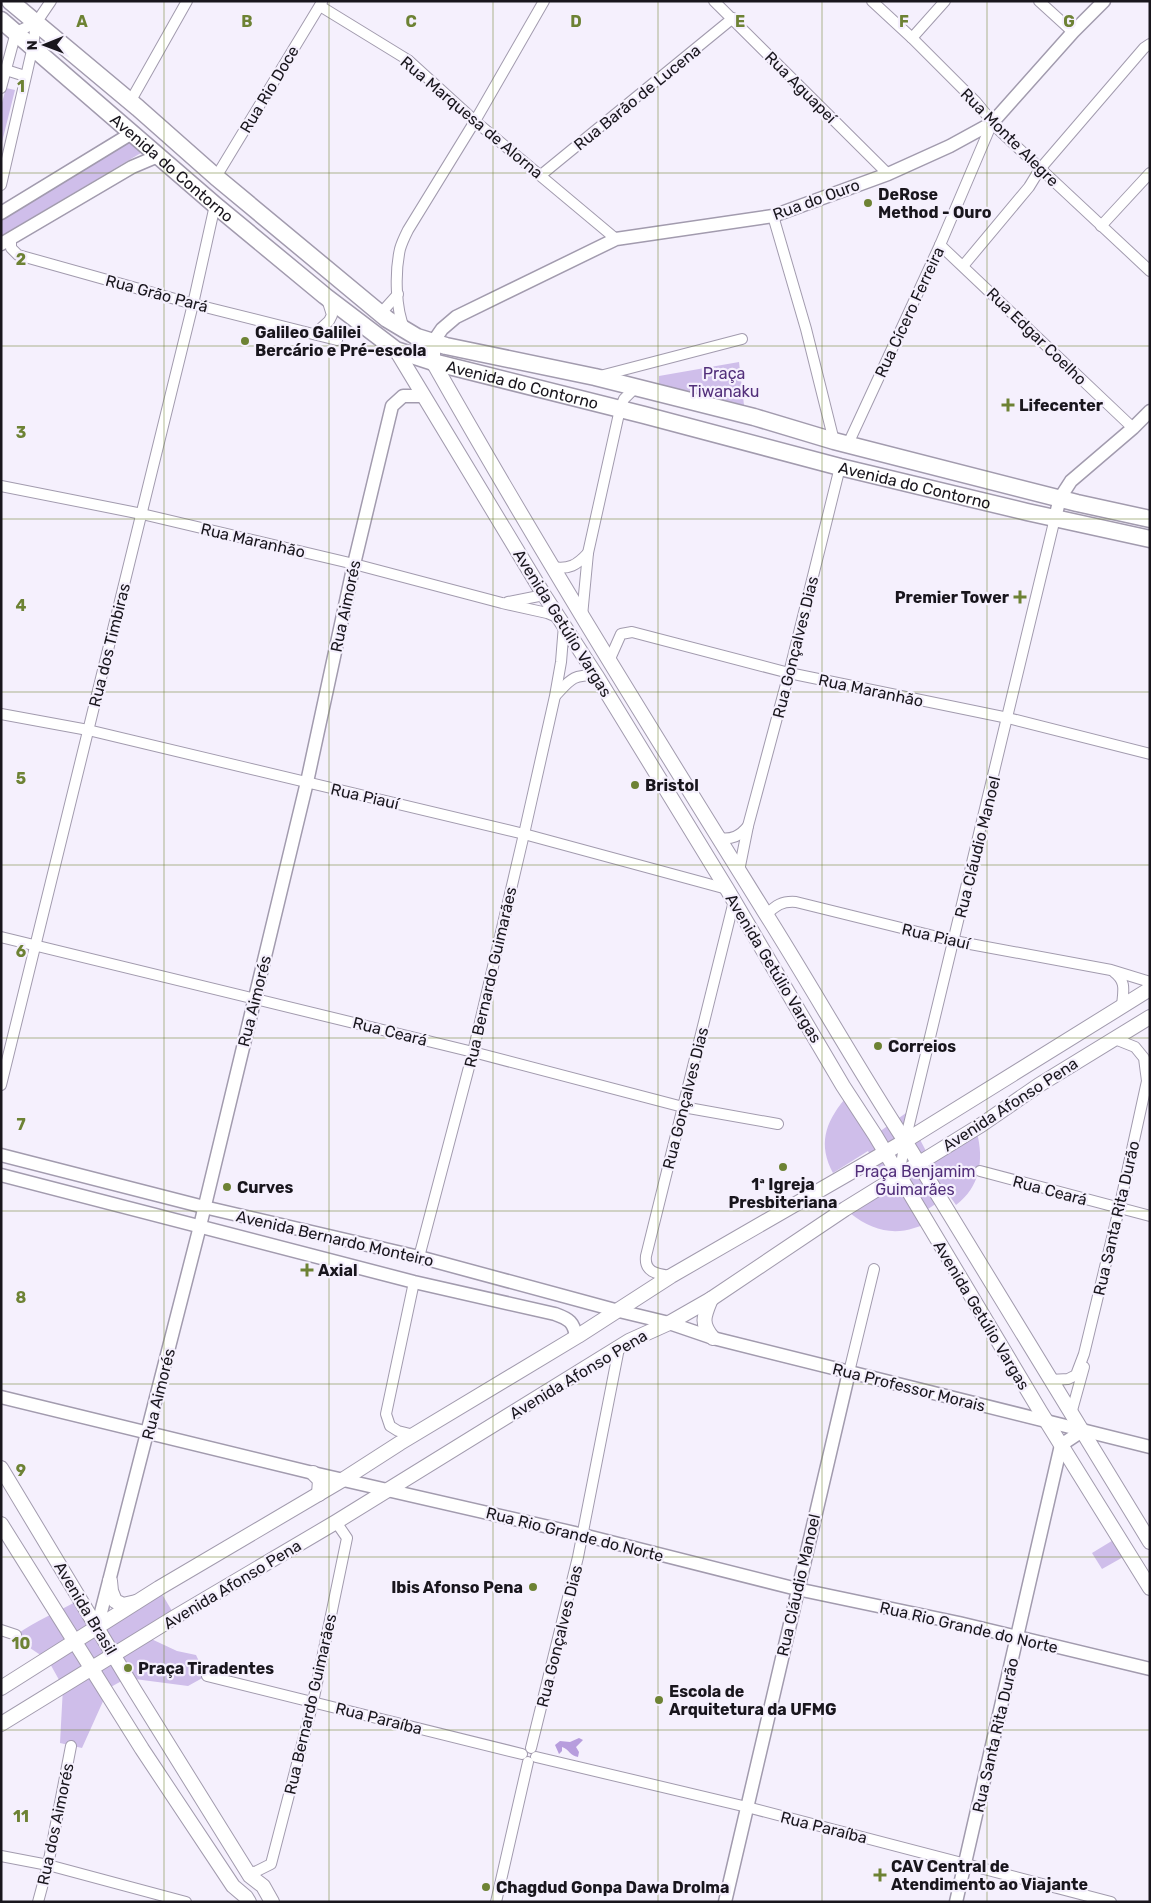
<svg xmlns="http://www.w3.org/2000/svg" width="1151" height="1903" font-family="Rubik,sans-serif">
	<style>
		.green { fill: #cfbeea }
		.water { fill: #b79ddd }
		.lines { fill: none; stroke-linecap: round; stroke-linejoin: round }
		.minor-casing { stroke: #a29bae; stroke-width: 12 }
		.tertiary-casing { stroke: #a29bae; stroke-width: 15 }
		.secondary-casing { stroke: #a29bae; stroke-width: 16 }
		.primary-casing { stroke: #a29bae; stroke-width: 19 }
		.minor { stroke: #fff; stroke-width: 10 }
		.tertiary { stroke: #fff; stroke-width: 12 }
		.secondary { stroke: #fff; stroke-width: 14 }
		.primary { stroke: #fff; stroke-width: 16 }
		.grid { fill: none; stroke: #6d8234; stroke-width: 1; stroke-opacity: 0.55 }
		.poi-dot { fill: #6d8234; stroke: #f5f0fd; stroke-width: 2 }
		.labels { text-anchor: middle; stroke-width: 4.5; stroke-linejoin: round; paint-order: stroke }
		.street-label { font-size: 16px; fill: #19161d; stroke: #f5f0fd }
		.poi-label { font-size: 16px; font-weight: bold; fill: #19161d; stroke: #f5f0fd; text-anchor: start }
		.park-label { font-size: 16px; fill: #522f7a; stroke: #f5f0fd }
		.grid-label { font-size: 16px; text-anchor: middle; font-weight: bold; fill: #6d8234; stroke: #f5f0fd; stroke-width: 4.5; stroke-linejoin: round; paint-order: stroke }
	</style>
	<rect width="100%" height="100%" fill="#f5f0fd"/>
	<g class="green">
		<polygon points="6,88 15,90 1,146 1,106"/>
		<polygon points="132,140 146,150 1,236 1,219"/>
		<polygon points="739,362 744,405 659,385 659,376"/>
		<path d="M844 1100 879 1132 906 1113 926 1151 977 1133C984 1160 980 1187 956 1205L949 1195 928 1209 934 1219C904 1237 877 1235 850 1213L885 1180 868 1151 833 1173C818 1145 825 1123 844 1100Z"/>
		<polygon points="1115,1539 1125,1556 1102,1569 1092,1553"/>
		<path d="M159 1589 175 1616 147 1637 177 1651 196 1655 206 1676 188 1686 127 1678 109 1688 82 1748 60 1743 63 1687 48 1660 24 1644 16 1635C36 1620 59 1612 80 1599L97 1628Z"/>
	</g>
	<path class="water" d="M579 1738 583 1740 576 1747 579 1752 578 1757C570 1756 569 1749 562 1747V1751L559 1754 555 1745 560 1741 570 1742Z"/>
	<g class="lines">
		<g class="minor-casing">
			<g id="minor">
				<polyline points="714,1 888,174"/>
				<polyline points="872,1 912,38 976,102 999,130 1150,271"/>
				<polyline points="1039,1 1073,32"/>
				<polyline points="320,6 408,60 475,121 616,239"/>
				<polyline points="912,38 945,1"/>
				<polyline points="6,70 25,76"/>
				<polyline points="1,88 16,32 36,23"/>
				<polyline points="130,102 187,1"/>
				<polyline points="541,175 733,18"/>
				<polyline points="216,177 322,2"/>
				<polyline points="1,185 33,46 36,23 51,1"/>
				<polyline points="773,216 806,329 834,441"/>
				<polyline points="1101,226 1150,173"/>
				<polyline points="11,238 11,248 18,255 193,304 337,340"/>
				<polyline points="940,245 1133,428"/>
				<polyline points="963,266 1029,187 1040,169 1144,48 1150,44"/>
				<polyline points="381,313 398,294"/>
				<path d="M405 330C395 309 395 271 400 249 402 242 405 236 408 230L475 121 544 1"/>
				<polyline points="316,333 329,321 332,315 327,299"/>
				<polyline points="600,376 742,339"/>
				<polyline points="848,444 940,245 992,123"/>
				<polyline points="1,486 142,514 354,564 502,603 547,613 559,618"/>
				<path d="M552 567C569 570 577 565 588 553"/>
				<polyline points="508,602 544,595"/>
				<polyline points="582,616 588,553 620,409 624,399 636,387"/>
				<polyline points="609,661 621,634 632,632 789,673 1008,718 1150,754"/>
				<path d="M556 695C571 679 572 675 596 675"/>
				<polyline points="1,714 88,730 524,834 727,889"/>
				<path d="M719 838C732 840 740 836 748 826"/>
				<polyline points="739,871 748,826 789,673 840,467"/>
				<path d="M766 915C776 905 782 901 796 902L954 941 1111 970 1150 982"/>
				<polyline points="1,937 473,1052 683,1107 778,1124"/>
				<path d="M1114 972C1127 982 1123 991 1122 1006"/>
				<polyline points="1,1085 193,304 215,205"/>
				<polyline points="980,1171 1150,1216"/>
				<polyline points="899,1176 905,1141 1055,518"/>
				<polyline points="419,1257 473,1052 524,834 555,696 561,662 564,625"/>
				<path d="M671 1276C658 1274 644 1273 646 1256L734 901"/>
				<polyline points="414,1282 386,1414 390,1426 398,1431 414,1435"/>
				<polyline points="849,1372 874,1269"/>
				<polyline points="1050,1380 1068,1379 1076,1375 1084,1354 1119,1209 1147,1081 1144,1058 1135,1047 1115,1039"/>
				<polyline points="1071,1414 1084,1367"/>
				<polyline points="1,1630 16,1635"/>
				<polyline points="207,1676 522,1754"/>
				<polyline points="531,1748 578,1557 619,1348"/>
				<polyline points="536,1757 747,1807 1111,1902"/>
				<polyline points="1,1856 48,1865 186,1902"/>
				<polyline points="249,1873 257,1871 271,1864 313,1702 347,1538 336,1522"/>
				<polyline points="38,1902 48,1865 71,1746"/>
				<polyline points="496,1902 528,1762"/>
			</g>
		</g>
		<g class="tertiary-casing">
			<g id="tertiary">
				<polyline points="1,213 132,133"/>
				<polyline points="1,244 132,167 158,156"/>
				<polyline points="433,342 442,329 456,317 616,239 773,216 888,174 950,146 992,123 1073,32 1104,1"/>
				<polyline points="1055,518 1060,498 1071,481 1133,428 1150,411"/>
				<polyline points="1,1155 204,1207 419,1257 615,1310 669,1323 713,1338 1150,1447"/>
				<path d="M1 1175 414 1282 555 1314C569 1319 574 1322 576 1337"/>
				<polyline points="1,1397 313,1473 575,1533 797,1589 959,1623 1150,1669"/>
				<polyline points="97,1628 200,1226 307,782 354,564 392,406 403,396 424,396"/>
				<polyline points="725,1902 849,1372"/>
				<polyline points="956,1902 1061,1445 1082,1431"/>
			</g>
		</g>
		<g class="secondary-casing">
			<g id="secondary">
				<path d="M433 342V362C538 548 651 729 764 911 812 987 856 1066 905 1141L1150 1542"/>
				<polyline points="396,350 544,595 596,675 727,889 843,1086 875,1135 1040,1411 1150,1588"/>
				<path d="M711 1299C704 1316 700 1323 713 1338"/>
				<polyline points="1,1468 135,1691 250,1876 263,1886 272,1902"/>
				<polyline points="313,1473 320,1480 319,1494"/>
				<polyline points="1,1524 142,1749 233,1886 246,1897 249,1902"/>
				<polyline points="110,1581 111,1591 115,1601 123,1605 136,1602"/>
				<polyline points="1,1688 159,1588 344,1479 400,1443 578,1336 671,1276 905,1141 1150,989"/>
				<polyline points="1,1724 175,1617 336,1522 629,1341 669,1323 711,1299 845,1209 981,1125 1039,1085 1150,1017"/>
			</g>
		</g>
		<g class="primary-casing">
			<g id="primary">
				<polyline points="10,1 138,108 216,177 387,319 417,337 446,346 595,377 754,417 834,441 1077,503 1150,519"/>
				<path id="s1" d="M1 20 215 205 325 296 396 350 433 362 644 415 840 467 1027 512 1150 539"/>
			</g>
		</g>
		<use href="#minor" class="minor"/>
		<use href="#tertiary" class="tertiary"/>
		<use href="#secondary" class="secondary"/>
		<use href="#primary" class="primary"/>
	</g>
	<path class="grid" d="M164 1V1902M329 1V1902M493 1V1902M658 1V1902M822 1V1902M987 1V1902M1 173H1150M1 346H1150M1 519H1150M1 692H1150M1 865H1150M1 1038H1150M1 1211H1150M1 1384H1150M1 1557H1150M1 1730H1150"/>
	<g class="poi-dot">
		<circle cx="868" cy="203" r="5"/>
		<circle cx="245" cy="341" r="5"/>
		<path d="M1005.5 397.5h5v5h5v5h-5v5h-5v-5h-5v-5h5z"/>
		<path d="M1017.5 589.5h5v5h5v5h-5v5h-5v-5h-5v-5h5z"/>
		<circle cx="635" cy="785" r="5"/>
		<circle cx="878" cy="1046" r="5"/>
		<circle cx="783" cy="1167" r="5"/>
		<circle cx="227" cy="1187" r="5"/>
		<path d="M304.5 1262.5h5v5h5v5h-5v5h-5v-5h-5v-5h5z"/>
		<circle cx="533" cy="1587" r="5"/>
		<circle cx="128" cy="1668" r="5"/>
		<circle cx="659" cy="1700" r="5"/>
		<path d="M877.5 1867.5h5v5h5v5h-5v5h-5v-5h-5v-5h5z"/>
		<circle cx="486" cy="1887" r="5"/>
	</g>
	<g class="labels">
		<g class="street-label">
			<text transform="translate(801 87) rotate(45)" y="6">Rua Aguapeí</text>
			<text transform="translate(269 89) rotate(-59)" y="6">Rua Rio Doce</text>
			<text transform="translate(637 97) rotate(-39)" y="6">Rua Barão de Lucena</text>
			<text transform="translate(472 117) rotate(40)" y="6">Rua Marquesa de Alorna</text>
			<text transform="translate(1010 137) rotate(45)" y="6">Rua Monte Alegre</text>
			<text dy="6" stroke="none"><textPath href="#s1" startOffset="226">Avenida do Contorno</textPath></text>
			<text transform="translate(816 199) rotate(-20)" y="6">Rua do Ouro</text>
			<text transform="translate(157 293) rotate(15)" y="6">Rua Grão Pará</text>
			<text transform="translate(909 312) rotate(-65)" y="6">Rua Cícero Ferreira</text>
			<text transform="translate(1037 336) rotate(44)" y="6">Rua Edgar Coelho</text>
			<text dy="6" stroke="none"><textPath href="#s1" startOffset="646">Avenida do Contorno</textPath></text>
			<text dy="6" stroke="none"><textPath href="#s1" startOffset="1051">Avenida do Contorno</textPath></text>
			<text transform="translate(253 540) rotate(13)" y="6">Rua Maranhão</text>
			<text transform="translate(345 606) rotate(-78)" y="6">Rua Aimorés</text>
			<text transform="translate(563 623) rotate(58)" y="6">Avenida Getúlio Vargas</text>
			<text transform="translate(109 645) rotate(-76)" y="6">Rua dos Timbiras</text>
			<text transform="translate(795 647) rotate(-76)" y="6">Rua Gonçalves Dias</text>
			<text transform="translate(871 690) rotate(12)" y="6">Rua Maranhão</text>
			<text transform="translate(365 796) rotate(13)" y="6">Rua Piauí</text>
			<text transform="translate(977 847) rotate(-76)" y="6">Rua Cláudio Manoel</text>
			<text transform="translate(936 936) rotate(13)" y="6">Rua Piauí</text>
			<text transform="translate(774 968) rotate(59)" y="6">Avenida Getúlio Vargas</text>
			<text transform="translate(490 977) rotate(-77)" y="6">Rua Bernardo Guimarães</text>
			<text transform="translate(254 1001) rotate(-76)" y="6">Rua Aimorés</text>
			<text transform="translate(390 1031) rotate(14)" y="6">Rua Ceará</text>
			<text transform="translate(685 1098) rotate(-76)" y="6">Rua Gonçalves Dias</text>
			<text transform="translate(1010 1104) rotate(-33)" y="6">Avenida Afonso Pena</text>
			<text transform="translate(1050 1190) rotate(15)" y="6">Rua Ceará</text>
			<text transform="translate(1116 1218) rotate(-77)" y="6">Rua Santa Rita Durão</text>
			<text transform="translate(335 1238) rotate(13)" y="6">Avenida Bernardo Monteiro</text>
			<text transform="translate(982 1315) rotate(59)" y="6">Avenida Getúlio Vargas</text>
			<text transform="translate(578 1374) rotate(-31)" y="6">Avenida Afonso Pena</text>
			<text transform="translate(909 1387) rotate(14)" y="6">Rua Professor Morais</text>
			<text transform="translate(158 1394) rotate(-76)" y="6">Rua Aimorés</text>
			<text transform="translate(575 1534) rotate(14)" y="6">Rua Rio Grande do Norte</text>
			<text transform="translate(232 1584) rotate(-31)" y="6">Avenida Afonso Pena</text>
			<text transform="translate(798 1585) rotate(-77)" y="6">Rua Cláudio Manoel</text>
			<text transform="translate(86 1608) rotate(59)" y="6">Avenida Brasil</text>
			<text transform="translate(969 1627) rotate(13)" y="6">Rua Rio Grande do Norte</text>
			<text transform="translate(559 1636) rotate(-76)" y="6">Rua Gonçalves Dias</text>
			<text transform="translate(310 1704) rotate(-77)" y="6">Rua Bernardo Guimarães</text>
			<text transform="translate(379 1718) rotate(14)" y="6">Rua Paraíba</text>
			<text transform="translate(995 1735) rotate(-77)" y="6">Rua Santa Rita Durão</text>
			<text transform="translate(55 1824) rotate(-78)" y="6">Rua dos Aimorés</text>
			<text transform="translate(824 1827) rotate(14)" y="6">Rua Paraíba</text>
		</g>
		<g class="poi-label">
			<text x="878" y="200">DeRose<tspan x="878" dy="18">Method - Ouro</tspan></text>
			<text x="255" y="338">Galileo Galilei<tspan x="255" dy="18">Bercário e Pré-escola</tspan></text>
			<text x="1019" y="411">Lifecenter</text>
			<text x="1009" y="603" text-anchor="end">Premier Tower</text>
			<text x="645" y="791">Bristol</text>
			<text x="888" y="1052">Correios</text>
			<text x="783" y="1190" text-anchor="middle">1ª Igreja<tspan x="783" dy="18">Presbiteriana</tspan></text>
			<text x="237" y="1193">Curves</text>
			<text x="318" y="1276">Axial</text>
			<text x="523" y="1593" text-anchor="end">Ibis Afonso Pena</text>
			<text x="138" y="1674">Praça Tiradentes</text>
			<text x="669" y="1697">Escola de<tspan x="669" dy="18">Arquitetura da UFMG</tspan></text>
			<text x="891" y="1872">CAV Central de<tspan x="891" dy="18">Atendimento ao Viajante</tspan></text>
			<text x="496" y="1893">Chagdud Gonpa Dawa Drolma</text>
		</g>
		<g class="park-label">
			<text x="724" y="379">Praça<tspan x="724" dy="18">Tiwanaku</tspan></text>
			<text x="915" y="1177">Praça Benjamim<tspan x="915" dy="18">Guimarães</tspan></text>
		</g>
	</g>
	<g class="grid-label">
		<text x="82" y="27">A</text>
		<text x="247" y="27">B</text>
		<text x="411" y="27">C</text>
		<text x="576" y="27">D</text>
		<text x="740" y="27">E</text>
		<text x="904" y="27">F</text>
		<text x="1069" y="27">G</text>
		<text x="21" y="92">1</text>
		<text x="21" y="265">2</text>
		<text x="21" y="438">3</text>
		<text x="21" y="611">4</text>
		<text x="21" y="784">5</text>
		<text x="21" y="957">6</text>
		<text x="21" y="1130">7</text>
		<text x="21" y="1303">8</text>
		<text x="21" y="1476">9</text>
		<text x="21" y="1649">10</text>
		<text x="21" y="1822">11</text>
	</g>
	<rect width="1151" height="1903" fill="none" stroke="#19161d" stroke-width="5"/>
	<g transform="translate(45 45) rotate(269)" stroke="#f5f0fd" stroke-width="4" paint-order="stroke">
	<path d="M0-4L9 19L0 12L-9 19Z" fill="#19161d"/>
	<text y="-8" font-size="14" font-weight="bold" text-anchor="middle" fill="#19161d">N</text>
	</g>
</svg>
